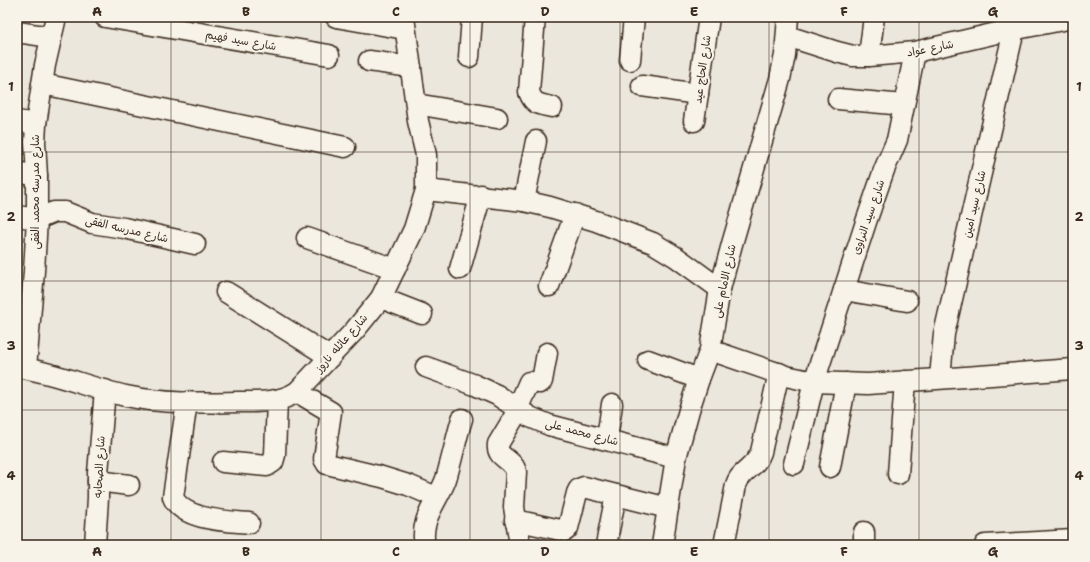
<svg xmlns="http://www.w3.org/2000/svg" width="1090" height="562" font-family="'Shantell Sans','Playpen Sans Arabic',sans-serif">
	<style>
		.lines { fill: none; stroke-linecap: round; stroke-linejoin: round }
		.minor-casing { stroke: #3b2a1e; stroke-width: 23 }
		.minor { stroke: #f7f3e8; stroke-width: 20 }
		.grid { fill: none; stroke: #3b2a1e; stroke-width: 1; stroke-opacity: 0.55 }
		.labels { text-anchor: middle; stroke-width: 4; stroke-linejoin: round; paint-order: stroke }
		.street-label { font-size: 11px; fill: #3b2a1e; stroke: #f7f3e8 }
		.neatline { fill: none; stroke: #3b2a1e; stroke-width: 1.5 }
		.grid-label { font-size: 13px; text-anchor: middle; font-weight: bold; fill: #3b2a1e }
	</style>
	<rect width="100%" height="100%" fill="#ece7dc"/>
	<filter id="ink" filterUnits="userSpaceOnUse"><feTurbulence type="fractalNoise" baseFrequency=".025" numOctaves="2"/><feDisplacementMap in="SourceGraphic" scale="8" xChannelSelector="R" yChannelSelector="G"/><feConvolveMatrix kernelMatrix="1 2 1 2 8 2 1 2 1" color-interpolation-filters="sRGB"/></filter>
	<g filter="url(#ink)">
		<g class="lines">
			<g class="minor-casing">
				<g id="minor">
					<polyline points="105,17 329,55"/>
					<polyline points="336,17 405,29"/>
					<path d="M535 17 529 92C534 105 539 104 552 107"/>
					<polyline points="17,32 51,37"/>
					<polyline points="787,36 837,52 853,56 869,56 915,52 1001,32 1073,18"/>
					<polyline points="869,56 874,17"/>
					<polyline points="469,57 472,17"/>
					<polyline points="630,60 634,17"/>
					<polyline points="369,61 411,67"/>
					<polyline points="42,84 57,87 345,147"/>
					<polyline points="642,86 698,94"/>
					<polyline points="838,99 904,105"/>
					<polyline points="416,104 497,118"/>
					<polyline points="17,121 36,124"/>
					<polyline points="694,121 709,17"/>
					<polyline points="17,172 37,176"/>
					<polyline points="426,190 524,201 550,207 596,221 653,243 676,257 720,289"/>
					<polyline points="524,201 536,141"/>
					<polyline points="17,216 37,219 54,212 65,212 92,223 124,228 195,244"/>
					<polyline points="307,238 395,269"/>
					<polyline points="460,269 481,195"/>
					<polyline points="549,286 575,214"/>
					<polyline points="844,290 907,301"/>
					<polyline points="226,292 330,357"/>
					<polyline points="381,298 422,314"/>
					<polyline points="710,350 786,376 814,382 868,384 1073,369"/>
					<polyline points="648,360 699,379"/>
					<path d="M17 367C54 372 89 388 126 396 163 404 201 403 238 402 258 402 280 403 297 392L355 330 381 298 414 229 426 190V155L418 121 404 17"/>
					<polyline points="426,367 475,385 497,395 530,417 549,425 676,458"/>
					<polyline points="26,368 34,271 37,219 37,176 35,142 36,124 45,65 56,17"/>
					<polyline points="940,378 944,334 1014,30"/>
					<polyline points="297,392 331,412 324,459 327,464 382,477 408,485 436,497"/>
					<path d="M187 402 173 497C182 520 227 521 249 523"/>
					<polyline points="607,439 612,404"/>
					<polyline points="223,462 267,466 273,462 275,455 277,400"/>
					<polyline points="794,464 814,382 866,222 884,170 897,140 915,52"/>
					<polyline points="830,467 846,383"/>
					<polyline points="898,474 905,381"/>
					<polyline points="98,481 129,485"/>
					<polyline points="515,520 565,531 568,528 577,493 579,489 584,487 668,508"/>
					<polyline points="864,532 864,545"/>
					<polyline points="95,545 98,498 98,473 105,390"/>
					<path d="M425 545C419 520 438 501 446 479 452 459 456 439 462 419"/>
					<path d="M520 545 514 507 516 472C513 458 496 459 498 444L513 419 529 382 540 383 542 381 547 353"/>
					<polyline points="606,545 616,495"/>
					<polyline points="662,545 676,458 689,410 699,379 710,350 720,289 732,244 780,79 785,55 788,17"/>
					<path d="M724 545 736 485C737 482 739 478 741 476 749 467 757 464 761 452L779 373"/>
					<polyline points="985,545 1073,540"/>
				</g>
			</g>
			<use href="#minor" class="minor"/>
		</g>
	</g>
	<path class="grid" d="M171 17V545M321 17V545M470 17V545M620 17V545M769 17V545M919 17V545M17 152H1073M17 281H1073M17 410H1073"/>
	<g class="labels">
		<g class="street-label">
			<text transform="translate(241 40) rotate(10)" y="4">شارع سيد فهيم</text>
			<text transform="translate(930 48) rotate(-11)" y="4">شارع عواد</text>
			<text transform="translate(702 69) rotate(-82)" y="4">شارع الحاج عيد</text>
			<text transform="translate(35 192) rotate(-90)" y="4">شارع مدرسه محمد الفقى</text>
			<text transform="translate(974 204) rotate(-77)" y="4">شارع سيد امين</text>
			<text transform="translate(868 217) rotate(-71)" y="4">شارع سيد النراوى</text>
			<text transform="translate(127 229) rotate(13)" y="4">شارع مدرسه الفقى</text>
			<text transform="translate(724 281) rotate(-78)" y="4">شارع الامام على</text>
			<text transform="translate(341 343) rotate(-49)" y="4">شارع عائله ناروز</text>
			<text transform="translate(582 432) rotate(15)" y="4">شارع محمد على</text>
			<text transform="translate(99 467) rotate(-87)" y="4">شارع الصحابه</text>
		</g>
	</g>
	<rect width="1090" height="562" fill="none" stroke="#f7f3e8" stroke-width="44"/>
	<rect x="22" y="22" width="1046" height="518" class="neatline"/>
	<g class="grid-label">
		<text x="97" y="16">A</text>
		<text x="246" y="16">B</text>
		<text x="396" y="16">C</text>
		<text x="545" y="16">D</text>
		<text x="694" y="16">E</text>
		<text x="844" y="16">F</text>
		<text x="993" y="16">G</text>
		<text x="11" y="91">1</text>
		<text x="1079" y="91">1</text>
		<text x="11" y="221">2</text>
		<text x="1079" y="221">2</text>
		<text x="11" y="350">3</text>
		<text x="1079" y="350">3</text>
		<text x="11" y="480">4</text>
		<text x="1079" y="480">4</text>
		<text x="97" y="556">A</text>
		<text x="246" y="556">B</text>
		<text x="396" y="556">C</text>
		<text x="545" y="556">D</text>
		<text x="694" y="556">E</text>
		<text x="844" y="556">F</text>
		<text x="993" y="556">G</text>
	</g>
</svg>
